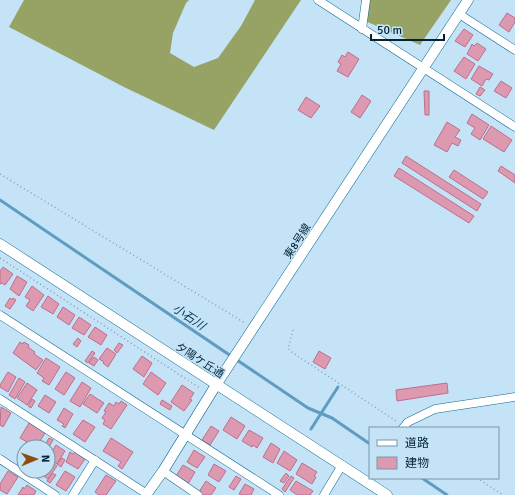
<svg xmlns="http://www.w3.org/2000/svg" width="515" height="495" font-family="Signika,'Noto Sans JP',sans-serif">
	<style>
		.forest { fill: #97a364 }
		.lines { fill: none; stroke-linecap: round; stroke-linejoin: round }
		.stream { stroke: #5f9cc3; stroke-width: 3 }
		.building { fill: #dd99b0; stroke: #bd6f8c }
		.minor-casing { stroke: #0d6995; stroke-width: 9 }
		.tertiary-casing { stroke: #0d6995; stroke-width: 11 }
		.path { stroke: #80a0b2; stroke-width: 1.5; stroke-dasharray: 1 3; stroke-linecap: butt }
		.minor { stroke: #fff; stroke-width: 8 }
		.tertiary { stroke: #fff; stroke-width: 10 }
		.labels { text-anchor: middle; stroke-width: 3; stroke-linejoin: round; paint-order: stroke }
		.street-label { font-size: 11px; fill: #022436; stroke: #c5e3f6 }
		.water-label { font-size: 12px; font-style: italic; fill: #00344e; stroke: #c5e3f6 }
	</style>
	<rect width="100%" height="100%" fill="#c5e3f6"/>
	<g class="forest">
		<polygon points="24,0 189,0 186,3 173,33 170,53 194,67 218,58 241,26 255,0 301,0 214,130 124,87 9,27"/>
		<polygon points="366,0 451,0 420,45 363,20"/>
	</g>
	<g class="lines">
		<g class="stream">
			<polyline points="0,200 308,408 332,418 370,444"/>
			<polyline points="311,429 338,387"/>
			<polyline points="422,478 447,495"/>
		</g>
	</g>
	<g class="building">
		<polygon points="507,13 515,18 515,22 509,32 499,25"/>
		<polygon points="464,29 473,35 465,47 455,41"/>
		<polygon points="477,43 486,49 478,61 467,54 472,44 474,46"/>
		<polygon points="348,52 359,59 348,77 337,71 341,64 338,62 342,55 345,57"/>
		<polygon points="464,57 475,64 466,79 454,71"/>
		<polygon points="479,66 493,74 489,80 486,79 482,86 471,79"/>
		<polygon points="501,81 512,88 506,98 494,91"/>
		<polygon points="480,87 485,90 480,96 476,94"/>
		<polygon points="424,91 429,91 429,115 425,115"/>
		<polygon points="362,95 371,101 360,118 351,112"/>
		<polygon points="306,97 320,106 311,118 298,110"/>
		<polygon points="472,114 489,125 480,140 471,134 475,128 467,123"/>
		<polygon points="447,122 460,130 455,137 461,140 458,146 452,143 447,152 434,145"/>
		<polygon points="491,126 512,140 504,152 483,139"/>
		<polygon points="406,156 481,204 477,211 402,163"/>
		<polygon points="501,166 515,175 515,183 498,171"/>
		<polygon points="399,168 474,216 469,223 394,176"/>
		<polygon points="454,170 488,192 483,199 449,177"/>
		<polygon points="3,267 13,274 5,285 2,283 0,284 0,271"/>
		<polygon points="17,276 27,282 19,296 10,289"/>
		<polygon points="32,286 44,295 33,311 26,306 30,300 25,297"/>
		<polygon points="48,296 59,304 53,314 41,307"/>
		<polygon points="10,298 12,300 13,298 16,300 10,309 5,306"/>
		<polygon points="63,307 75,315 69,325 57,317"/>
		<polygon points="79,317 91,325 84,335 72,328"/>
		<polygon points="95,327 107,335 101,345 88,337"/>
		<polygon points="78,338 81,341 77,347 73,344"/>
		<polygon points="20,342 23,344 24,342 29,345 28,347 35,352 34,354 43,360 36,370 13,353"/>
		<polygon points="119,343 123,345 117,353 114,350"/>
		<polygon points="107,348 116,354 108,367 103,363 104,362 99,359"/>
		<polygon points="92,351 95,353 88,363 85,361"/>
		<polygon points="319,351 331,358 325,369 313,362"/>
		<polygon points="142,356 152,363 144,377 133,369"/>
		<polygon points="94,357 98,360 94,366 89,363"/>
		<polygon points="46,358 60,367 49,385 42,381 44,378 37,373"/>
		<polygon points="8,372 16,377 8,392 0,387 0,385"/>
		<polygon points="66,372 75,378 64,395 55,389"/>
		<polygon points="151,372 166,383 158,395 143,384"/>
		<polygon points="19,378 25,382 15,399 9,395"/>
		<polygon points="82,382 91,388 80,407 70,401"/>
		<polygon points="27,383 37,390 27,405 17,398"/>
		<polygon points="447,383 448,393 397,401 396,390"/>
		<polygon points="182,385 194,393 190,399 192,400 184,411 171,402"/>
		<polygon points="90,394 104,403 97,413 83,404"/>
		<polygon points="45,395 56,402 49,413 38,406"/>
		<polygon points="32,399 35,401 31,408 28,406"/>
		<polygon points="162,400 172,406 170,410 160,404"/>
		<polygon points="121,401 127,405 111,429 103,424 105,420 102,418 106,412 104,411 109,403 114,406 116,402 119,404"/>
		<polygon points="1,407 11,413 3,427 0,425"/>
		<polygon points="64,408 73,414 65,428 62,426 64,424 57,420"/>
		<polygon points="231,417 245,426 237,439 223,430"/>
		<polygon points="83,420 95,427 85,442 73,434"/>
		<polygon points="29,423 45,433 36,447 20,438"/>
		<polygon points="211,426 219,431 210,445 202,440"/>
		<polygon points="249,430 263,438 257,448 253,445 252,447 242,441"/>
		<polygon points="49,438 53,440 49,447 45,445"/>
		<polygon points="111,438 133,452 122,469 118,466 121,462 103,451"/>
		<polygon points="271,443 280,449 273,463 263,457"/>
		<polygon points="56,445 65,451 57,464 48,458"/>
		<polygon points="194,450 205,457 197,468 187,462"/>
		<polygon points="284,451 297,460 290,471 277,463"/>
		<polygon points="70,452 73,454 75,452 85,459 78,469 66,462"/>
		<polygon points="23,455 24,463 23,465 19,462"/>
		<polygon points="62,458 65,460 61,467 57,464"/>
		<polygon points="48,460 57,466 48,479 38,472 48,471"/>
		<polygon points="302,463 317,472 314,476 316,477 312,484 296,474"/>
		<polygon points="214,464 226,471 219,482 208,475"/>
		<polygon points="183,465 195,472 188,484 176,476"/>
		<polygon points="8,471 18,477 7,494 0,490 0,484"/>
		<polygon points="65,471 75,477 66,491 56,485"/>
		<polygon points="52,473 56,475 50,483 47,481"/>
		<polygon points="286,473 289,476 284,483 280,481"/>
		<polygon points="106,475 116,481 106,495 99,495 95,492"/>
		<polygon points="236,476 241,479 234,490 229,487"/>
		<polygon points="291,476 294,478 285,492 282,489"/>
		<polygon points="206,481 216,488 211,495 203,495 199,492"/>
		<polygon points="296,481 313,491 310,495 297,495 290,490"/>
		<polygon points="245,484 254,489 251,495 241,495 239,494"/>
		<polygon points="27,485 36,491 34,495 18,495 23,487 24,489"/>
	</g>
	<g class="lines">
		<g class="minor-casing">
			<g id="minor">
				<polyline points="318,0 515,127"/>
				<polyline points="459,14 515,50"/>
				<polyline points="362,29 366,0"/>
				<polyline points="0,315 279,495"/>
				<polyline points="0,399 147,494"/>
				<polyline points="403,428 408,422 435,409 515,397"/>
				<polyline points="0,459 55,495"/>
				<polyline points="163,471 198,495"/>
				<polyline points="73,495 95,460"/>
				<polyline points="324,495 342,465"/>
			</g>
		</g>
		<g class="tertiary-casing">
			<g id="tertiary">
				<polyline points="0,244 387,495"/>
				<polyline points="146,495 163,471 216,385 468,0"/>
			</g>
		</g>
		<g class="path">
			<polyline points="0,174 245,323"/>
			<polyline points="0,258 200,388 201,387"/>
			<polyline points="293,330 288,348 290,351 396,421"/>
			<polyline points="477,478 503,495"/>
		</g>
		<use href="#minor" class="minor"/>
		<use href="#tertiary" class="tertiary"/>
	</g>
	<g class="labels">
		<g class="street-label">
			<text transform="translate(297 241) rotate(-57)" y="4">東8号線</text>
			<text transform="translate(200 360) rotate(33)" y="4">夕陽ケ丘通</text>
		</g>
		<g class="water-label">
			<text transform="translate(189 317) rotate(34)" y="4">小石川</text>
		</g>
	</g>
	<rect x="369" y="427" width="130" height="52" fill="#c5e3f6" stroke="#7797a9"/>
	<rect x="377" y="440" width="20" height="6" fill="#ffffff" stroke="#7797a9"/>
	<text x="405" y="447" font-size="12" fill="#022436">道路</text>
	<rect x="377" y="457" width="20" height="12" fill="#dd99b0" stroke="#7797a9"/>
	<text x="405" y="467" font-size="12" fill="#022436">建物</text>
	<g transform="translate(36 459) rotate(88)"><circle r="19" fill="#c5e3f6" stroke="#7797a9"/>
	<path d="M0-3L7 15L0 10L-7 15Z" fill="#8b4d12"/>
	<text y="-6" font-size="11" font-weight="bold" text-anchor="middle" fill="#022436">N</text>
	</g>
	<path d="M371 34v6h73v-6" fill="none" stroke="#022436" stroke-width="2"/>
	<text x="377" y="34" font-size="12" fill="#022436" stroke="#c5e3f6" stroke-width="3" paint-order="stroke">50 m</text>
</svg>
